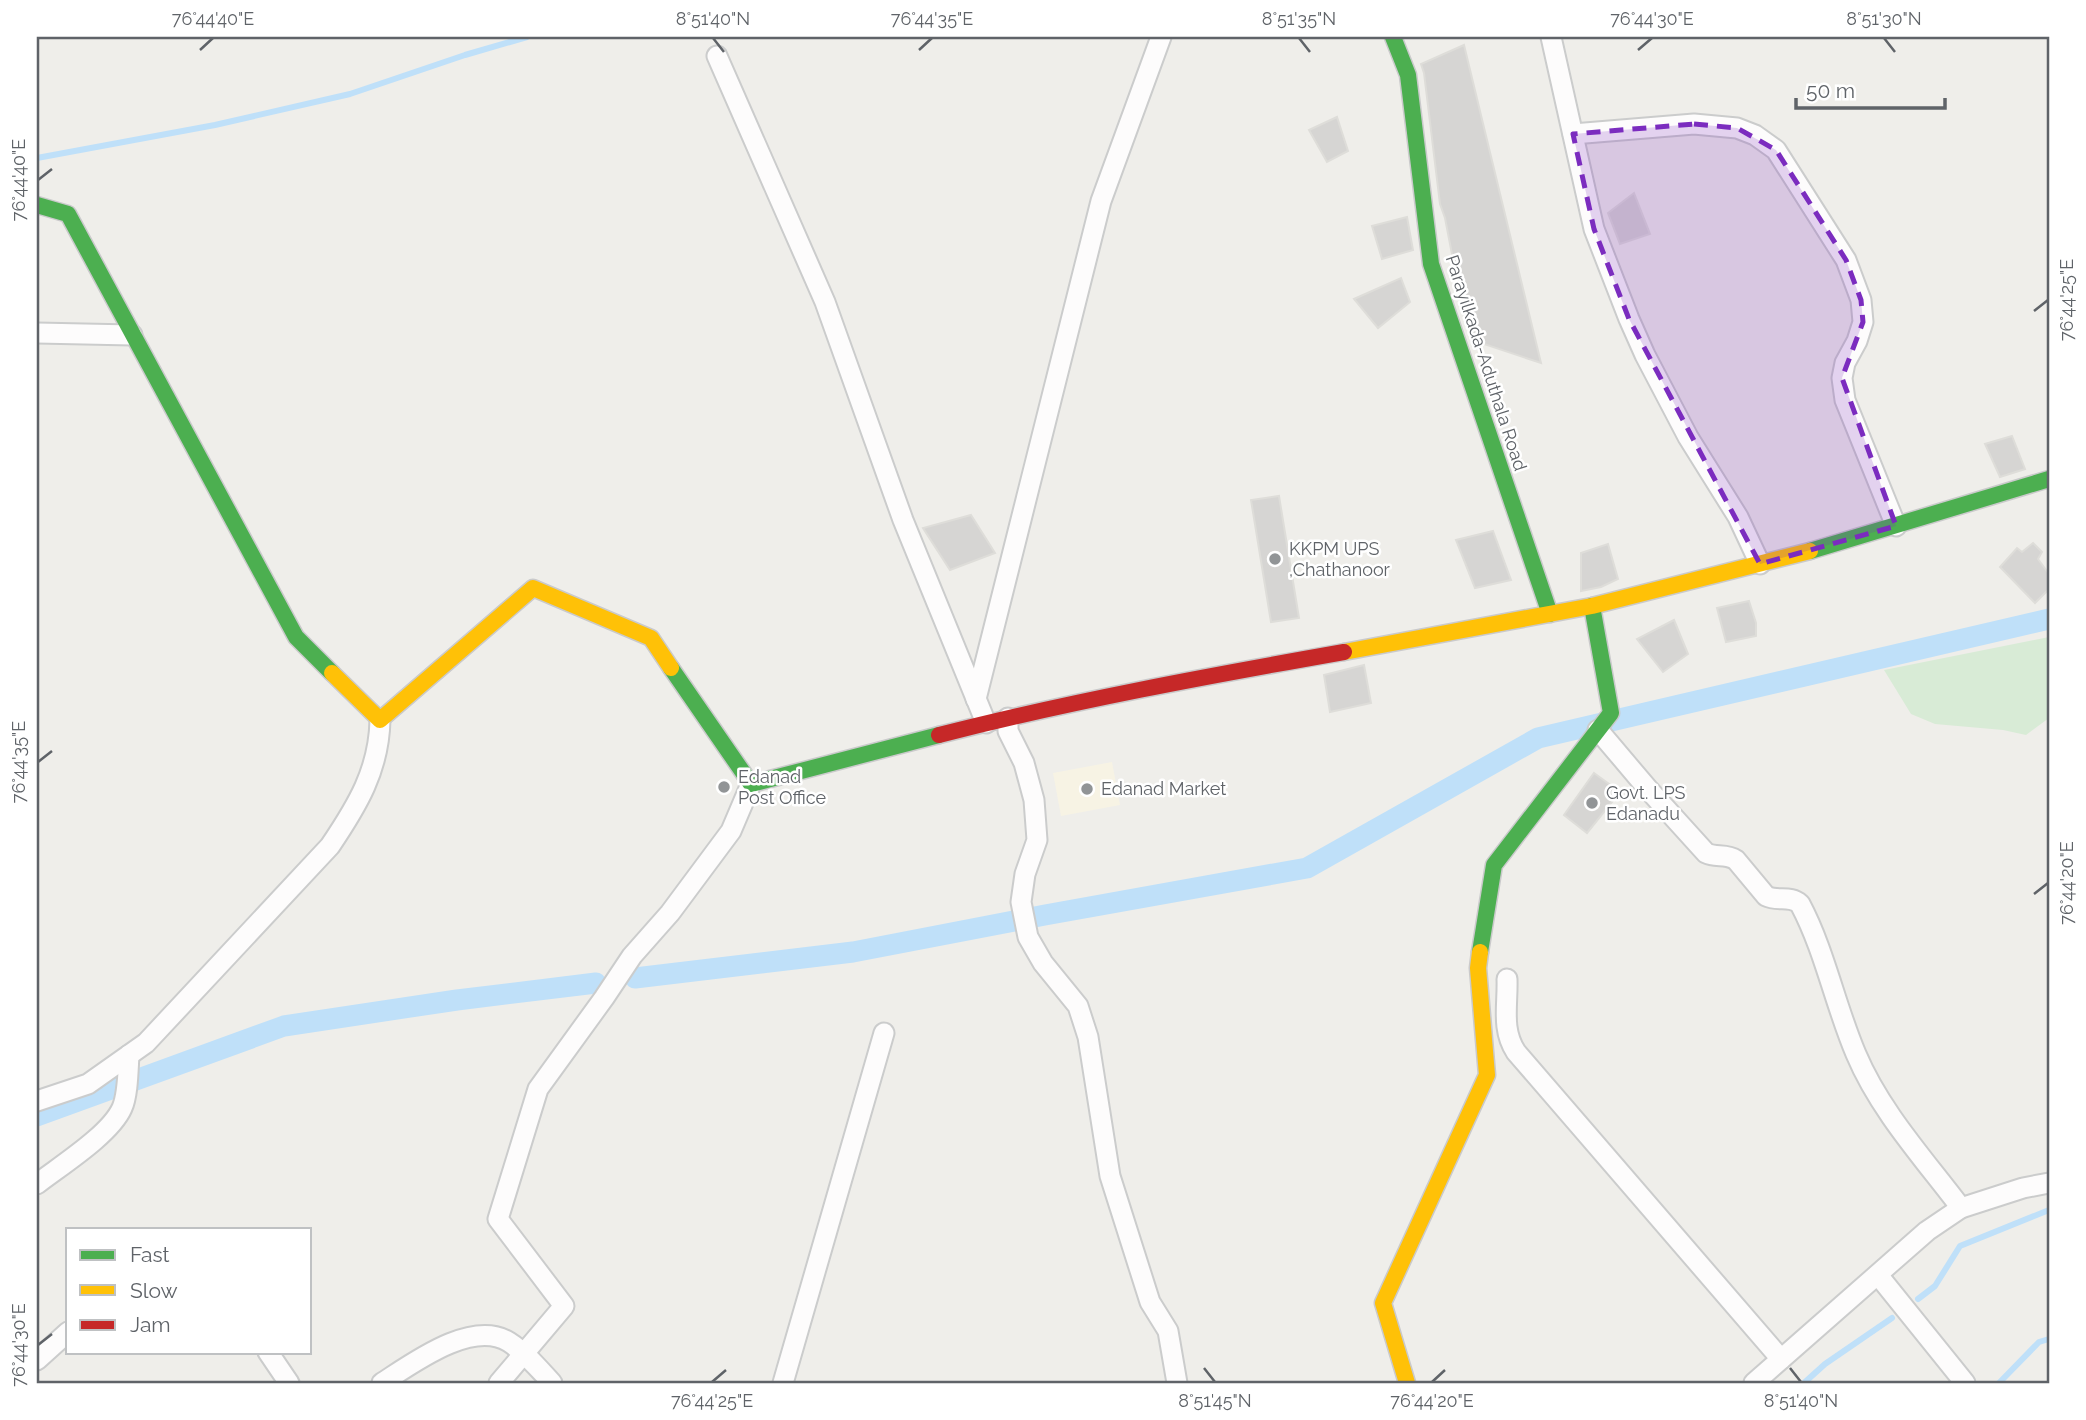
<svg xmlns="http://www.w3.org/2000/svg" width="2086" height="1420" font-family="Raleway,sans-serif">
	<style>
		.commercial { fill: #f7f3e4 }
		.green { fill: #d8ebd6 }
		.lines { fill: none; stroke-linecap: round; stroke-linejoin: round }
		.stream { stroke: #bfe0f9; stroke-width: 6 }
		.canal { stroke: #bfe0f9; stroke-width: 21 }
		.building { fill: #d6d5d3; stroke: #deddd9; stroke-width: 2 }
		.street-casing { stroke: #cbcccc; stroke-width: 23 }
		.fast-casing { stroke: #cacacb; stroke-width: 19 }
		.slow-casing { stroke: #cacacb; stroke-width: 19 }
		.jam-casing { stroke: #cacacb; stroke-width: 19 }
		.street { stroke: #fdfcfc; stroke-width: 19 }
		.fast { stroke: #4caf50; stroke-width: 16 }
		.slow { stroke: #ffc107; stroke-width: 16 }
		.jam { stroke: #c62828; stroke-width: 16 }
		.marked { fill: #7b2cbf; fill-opacity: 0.2; stroke: #7b2cbf; stroke-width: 5; stroke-dasharray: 14 9; stroke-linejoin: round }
		.ticks { fill: none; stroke: #5f6368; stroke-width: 2.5 }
		.poi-dot { fill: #919496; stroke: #fff; stroke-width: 2.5 }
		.labels { text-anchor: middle; stroke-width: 5; stroke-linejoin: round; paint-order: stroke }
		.street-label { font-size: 18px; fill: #5f6368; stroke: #fff }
		.poi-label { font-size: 18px; fill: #5f6368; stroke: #fff; text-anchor: start }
		.neatline { fill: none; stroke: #5f6368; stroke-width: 2.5 }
		.ticks-label { font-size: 18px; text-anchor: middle; fill: #5f6368 }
	</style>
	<rect width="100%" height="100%" fill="#efeeea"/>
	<polygon class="commercial" points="1112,762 1120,805 1061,816 1053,773"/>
	<polygon class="green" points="2049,637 2049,718 2026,735 2003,730 1935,724 1911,714 1884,670"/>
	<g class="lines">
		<g class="stream">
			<polyline points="37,158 215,125 350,94 465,55 527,37"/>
			<polyline points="1918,1299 1935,1286 1960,1246 2049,1210"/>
			<polyline points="1804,1383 1825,1364 1892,1318"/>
			<polyline points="1999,1383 2039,1342 2049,1339"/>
		</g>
		<g class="canal">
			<polyline points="635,978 853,952 1045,915 1307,868 1538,738 2049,619"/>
			<polyline points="37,1116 284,1026 457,1000 596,983"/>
		</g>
	</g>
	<g class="building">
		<polygon points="1464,45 1541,363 1475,341 1461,301 1445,218 1440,204 1424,73 1421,64"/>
		<polygon points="1337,117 1348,151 1327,162 1309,130"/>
		<polygon points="1634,193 1650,234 1620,244 1608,213"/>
		<polygon points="1407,217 1413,250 1382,259 1372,226"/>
		<polygon points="1401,278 1410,302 1378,328 1354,299"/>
		<polygon points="2012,436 2025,469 2000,477 1985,444"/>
		<polygon points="1279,496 1299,618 1271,622 1251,500"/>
		<polygon points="971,515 995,553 950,570 923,528"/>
		<polygon points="1493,531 1511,580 1475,588 1456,540"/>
		<polygon points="2033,543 2042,552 2038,559 2049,574 2049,589 2035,603 2000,567 2017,548 2022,552"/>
		<polygon points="1608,544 1618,579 1601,587 1581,591 1581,553"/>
		<polygon points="1749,601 1756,623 1756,636 1726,642 1717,608"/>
		<polygon points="1674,620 1688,654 1663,672 1637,639"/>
		<polygon points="1364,665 1371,703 1330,712 1324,675"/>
		<polygon points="1594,773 1620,792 1587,833 1564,815"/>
	</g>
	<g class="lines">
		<g class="street-casing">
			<g id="street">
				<polyline points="1551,37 1594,229 1629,319 1645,355 1688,437 1738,517 1760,564"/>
				<polyline points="717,56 825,302 903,520 986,723"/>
				<polyline points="1573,134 1694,124 1737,128 1755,135 1776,150 1846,260 1861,300 1863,322 1857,341 1845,363 1842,378 1845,400 1896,526"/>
				<polyline points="37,333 132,335"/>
				<polyline points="976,699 1101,201 1161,37"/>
				<polyline points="1008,718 1008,731 1024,763 1034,800 1037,840 1025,874 1021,902 1028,937 1043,963 1078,1006 1088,1037 1110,1176 1150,1302 1168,1331 1177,1383"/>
				<path d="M1598 730 1648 789 1706 853C1716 858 1726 853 1736 860L1766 896C1778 902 1790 895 1800 904 1825 951 1835 1005 1856 1054 1880 1111 1924 1159 1961 1208"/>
				<path d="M1507 979C1508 1005 1501 1029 1516 1052L1781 1359"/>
				<path d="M37 1101 88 1084 146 1043 330 846C357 806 379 770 380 720"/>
				<path d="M37 1184C60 1166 110 1135 122 1108 128 1095 128 1069 129 1055"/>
				<polyline points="1878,1275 1965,1383"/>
				<polyline points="268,1352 289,1383"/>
				<polyline points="37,1360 68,1332"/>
				<path d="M382 1383C413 1363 472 1319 509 1342 526 1353 539 1369 552 1383"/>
				<polyline points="499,1383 564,1306 498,1219 538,1089 604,998 632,956 670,913 731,831 751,784"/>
				<polyline points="783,1383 884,1033"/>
				<polyline points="1754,1383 1927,1231 1961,1208 2023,1188 2049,1183"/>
			</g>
		</g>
		<g class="fast-casing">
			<g id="fast">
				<polyline points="1393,37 1408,75 1431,264 1550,614"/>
				<polyline points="37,205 68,214 296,637 332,673"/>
				<polyline points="1810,551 2049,479"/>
				<polyline points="671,668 751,784 939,735"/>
				<polyline points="1480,952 1494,865 1611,713 1592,606"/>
			</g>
		</g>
		<g class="slow-casing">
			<g id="slow">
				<polyline points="1344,652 1592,606 1810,551"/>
				<polyline points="332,673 380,720 533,588 651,638 671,668"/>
				<polyline points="1407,1383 1383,1303 1487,1075 1478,968 1480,952"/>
			</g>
		</g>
		<g class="jam-casing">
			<path id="jam" d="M939 735C1072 701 1208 676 1344 652"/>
		</g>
		<use href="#street" class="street"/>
		<use href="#fast" class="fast"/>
		<use href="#slow" class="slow"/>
		<use href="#jam" class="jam"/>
	</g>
	<path class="marked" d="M1694 124 1737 128 1776 150 1846 260 1861 300 1863 322 1842 378 1896 526 1760 564 1629 319 1594 229 1573 134Z"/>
	<path class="ticks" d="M713 38 724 52M1299 38 1310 52M1884 38 1895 52M200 50 213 38M919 50 932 38M1638 50 1652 38M38 180 52 169M2034 311 2048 300M38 762 52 751M2034 894 2048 883M38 1345 52 1334M1204 1368 1215 1382M1790 1368 1801 1382M712 1382 726 1370M1432 1382 1445 1370"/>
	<g class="poi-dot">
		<circle cx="1275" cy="559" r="7"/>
		<circle cx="724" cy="787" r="7"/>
		<circle cx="1087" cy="789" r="7"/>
		<circle cx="1592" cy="803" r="7"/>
	</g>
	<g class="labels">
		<g class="street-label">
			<text transform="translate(1486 363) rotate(72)" y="6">Parayilkada-Aduthala Road</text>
		</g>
		<g class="poi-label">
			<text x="1289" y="555">KKPM UPS<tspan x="1289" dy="21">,Chathanoor</tspan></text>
			<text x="738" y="783">Edanad<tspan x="738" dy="21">Post Office</tspan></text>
			<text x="1101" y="795">Edanad Market</text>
			<text x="1606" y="799">Govt. LPS<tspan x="1606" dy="21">Edanadu</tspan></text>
		</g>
	</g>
	<rect width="2086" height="1420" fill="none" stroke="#ffffff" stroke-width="77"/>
	<rect x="66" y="1228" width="245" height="126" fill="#ffffff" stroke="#bfc1c3" stroke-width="2"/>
	<rect x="80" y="1250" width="35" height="10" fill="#4caf50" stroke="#bfc1c3" stroke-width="2"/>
	<text x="130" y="1262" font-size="21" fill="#5f6368">Fast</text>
	<rect x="80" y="1285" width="35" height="10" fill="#ffc107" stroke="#bfc1c3" stroke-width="2"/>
	<text x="130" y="1298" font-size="21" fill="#5f6368">Slow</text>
	<rect x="80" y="1320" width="35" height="10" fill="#c62828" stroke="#bfc1c3" stroke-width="2"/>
	<text x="130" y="1332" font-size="21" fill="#5f6368">Jam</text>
	<path d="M1796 98v10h149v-10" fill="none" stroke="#5f6368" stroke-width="3.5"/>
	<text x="1806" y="98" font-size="21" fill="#5f6368" stroke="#ffffff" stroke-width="5" paint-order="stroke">50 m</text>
	<rect x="38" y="38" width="2010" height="1344" class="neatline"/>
	<g class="ticks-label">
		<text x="213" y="25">76°44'40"E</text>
		<text x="713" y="25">8°51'40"N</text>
		<text x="932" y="25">76°44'35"E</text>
		<text x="1299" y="25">8°51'35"N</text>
		<text x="1652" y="25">76°44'30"E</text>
		<text x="1884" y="25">8°51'30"N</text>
		<text transform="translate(19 180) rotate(-90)" y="6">76°44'40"E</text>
		<text transform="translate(2067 300) rotate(-90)" y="6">76°44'25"E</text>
		<text transform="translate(19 762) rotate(-90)" y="6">76°44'35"E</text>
		<text transform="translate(2067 883) rotate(-90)" y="6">76°44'20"E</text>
		<text transform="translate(19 1345) rotate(-90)" y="6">76°44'30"E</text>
		<text x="712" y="1407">76°44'25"E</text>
		<text x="1215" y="1407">8°51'45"N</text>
		<text x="1432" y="1407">76°44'20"E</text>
		<text x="1801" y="1407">8°51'40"N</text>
	</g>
</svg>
